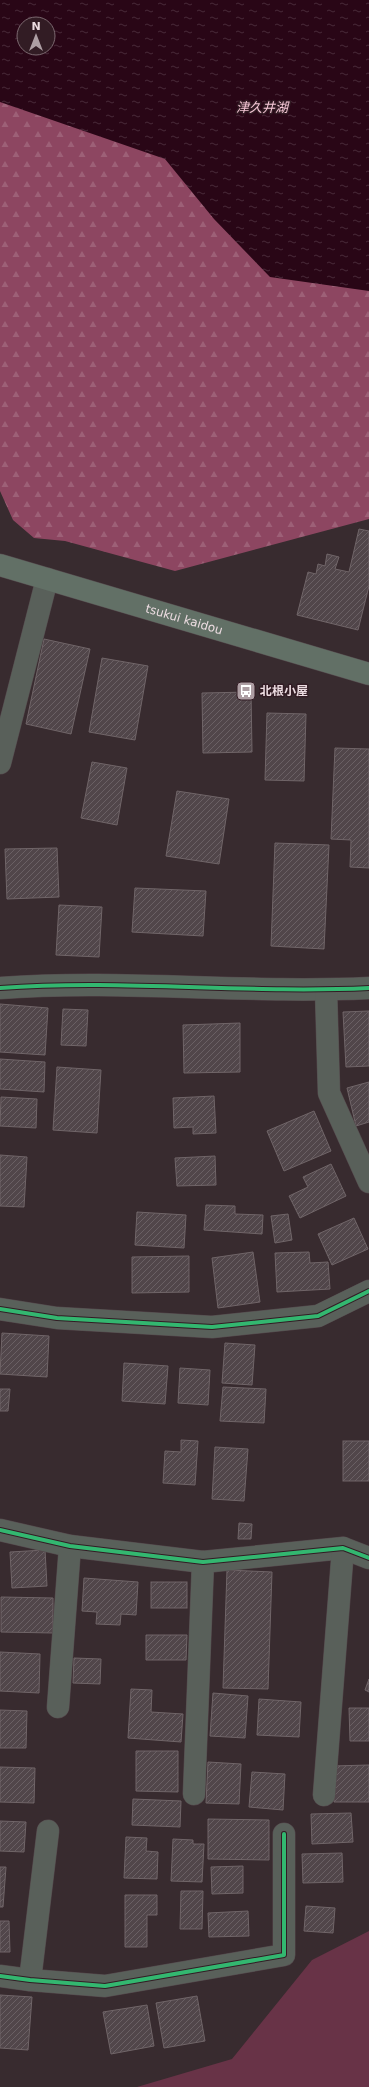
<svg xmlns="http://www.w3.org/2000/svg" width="369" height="2087" font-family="'DejaVu Sans','Noto Sans JP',sans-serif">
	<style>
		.forest { fill: url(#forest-firs) }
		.park { fill: #683347 }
		.water { fill: url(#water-ripples); fill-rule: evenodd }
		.building { fill: url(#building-hatch); stroke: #706568 }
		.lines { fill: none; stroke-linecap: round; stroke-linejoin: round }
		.minor-casing { stroke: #54484c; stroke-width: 23 }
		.highway-casing { stroke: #54484c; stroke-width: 23 }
		.minor { stroke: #59605a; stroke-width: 22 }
		.highway { stroke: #627066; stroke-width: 22 }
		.cycleway-casing { stroke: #321c24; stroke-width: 6 }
		.cycleway { stroke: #33b770; stroke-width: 4 }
		.labels { text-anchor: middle; stroke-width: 3; stroke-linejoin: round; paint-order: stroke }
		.street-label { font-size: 12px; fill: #ecdce1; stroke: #321c24 }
		.poi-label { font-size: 12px; font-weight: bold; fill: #ecdce1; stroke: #321c24; text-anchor: start }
		.water-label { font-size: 13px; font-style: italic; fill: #f7c8d7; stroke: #321c24 }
	</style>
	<defs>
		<pattern id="forest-firs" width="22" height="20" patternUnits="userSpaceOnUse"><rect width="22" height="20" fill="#8d4661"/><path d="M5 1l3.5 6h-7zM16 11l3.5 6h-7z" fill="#9d6077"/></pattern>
		<pattern id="water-ripples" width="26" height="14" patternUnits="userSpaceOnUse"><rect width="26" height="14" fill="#290616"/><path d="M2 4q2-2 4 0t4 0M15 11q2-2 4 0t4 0" fill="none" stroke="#482a38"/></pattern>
		<pattern id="building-hatch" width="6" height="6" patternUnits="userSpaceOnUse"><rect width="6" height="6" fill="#51464a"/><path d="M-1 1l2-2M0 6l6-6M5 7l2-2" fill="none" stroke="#6a6064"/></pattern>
	</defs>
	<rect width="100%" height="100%" fill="#382b2f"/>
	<polygon class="forest" points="0,96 173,160 369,290 369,519 175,571 65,541 34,538 13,520 0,491"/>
	<polygon class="park" points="369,1931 369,2087 137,2087 232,2059 312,1960"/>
	<path class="water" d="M0 0H369V291L270 277 214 219 165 159 0 102ZM24 24H48V48H24Z"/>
	<g class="building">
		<polygon points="359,529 369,531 369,586 358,630 297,615 308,572 316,574 318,564 325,566 327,554 339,557 335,569 349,572"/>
		<polygon points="44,639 90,649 71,734 26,724"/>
		<polygon points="102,658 148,666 135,740 89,732"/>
		<polygon points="251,692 252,752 203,753 202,693"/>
		<polygon points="267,713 306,714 304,781 265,780"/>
		<polygon points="335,748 369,749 369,868 350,867 351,840 331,839"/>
		<polygon points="92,762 127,768 117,825 81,818"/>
		<polygon points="177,791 229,799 219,864 166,856"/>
		<polygon points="275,843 329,845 324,949 271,946"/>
		<polygon points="57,848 59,897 7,899 5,849"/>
		<polygon points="135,888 206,891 203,936 132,932"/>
		<polygon points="59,905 102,907 99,957 56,955"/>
		<polygon points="0,1004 48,1008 45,1055 0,1052"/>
		<polygon points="63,1009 88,1010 86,1046 61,1045"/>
		<polygon points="369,1011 369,1066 346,1067 343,1012"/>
		<polygon points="240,1023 240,1072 184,1073 183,1025"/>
		<polygon points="0,1059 45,1062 44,1092 0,1089"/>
		<polygon points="57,1067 101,1070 97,1133 53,1130"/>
		<polygon points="369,1082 369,1122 356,1126 347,1088"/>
		<polygon points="214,1096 216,1133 193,1134 193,1127 174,1128 173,1098"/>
		<polygon points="1,1097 37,1099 36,1128 0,1126"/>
		<polygon points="314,1111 331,1151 284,1171 267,1131"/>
		<polygon points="0,1155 27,1157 24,1207 0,1206"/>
		<polygon points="215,1156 216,1185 177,1186 175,1158"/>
		<polygon points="331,1164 346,1196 300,1218 289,1196 308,1187 303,1177"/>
		<polygon points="206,1205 235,1206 235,1214 263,1215 262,1234 204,1230"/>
		<polygon points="137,1212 186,1215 184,1248 135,1245"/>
		<polygon points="288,1214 292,1240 275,1243 271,1216"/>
		<polygon points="354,1218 368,1249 332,1265 318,1234"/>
		<polygon points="253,1252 260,1302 218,1308 212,1258"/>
		<polygon points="309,1252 310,1263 328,1262 330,1289 277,1292 275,1253"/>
		<polygon points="189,1256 189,1292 132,1293 132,1257"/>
		<polygon points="2,1333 49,1336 47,1377 0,1374"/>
		<polygon points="225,1343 255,1345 252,1385 222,1383"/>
		<polygon points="124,1363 168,1366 165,1404 122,1401"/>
		<polygon points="180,1368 210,1370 208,1405 178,1403"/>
		<polygon points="223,1387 266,1389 264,1423 220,1421"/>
		<polygon points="0,1389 10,1389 8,1411 0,1411"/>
		<polygon points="181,1440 198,1441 195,1485 163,1483 165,1451 181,1452"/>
		<rect x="343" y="1441" width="26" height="40"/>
		<polygon points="215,1447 248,1449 244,1501 212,1499"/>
		<polygon points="239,1523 252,1524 251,1539 238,1539"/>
		<polygon points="45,1550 47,1586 12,1588 10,1552"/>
		<polygon points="227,1570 272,1572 268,1689 223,1688"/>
		<polygon points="84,1578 138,1582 136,1615 121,1614 120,1625 96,1624 97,1612 82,1611"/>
		<rect x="151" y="1582" width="36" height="26"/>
		<polygon points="1,1597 53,1598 53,1633 1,1632"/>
		<polygon points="146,1635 187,1635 186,1660 146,1660"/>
		<polygon points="0,1652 40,1654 39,1693 0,1691"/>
		<polygon points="74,1658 101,1659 100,1684 73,1683"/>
		<polygon points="369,1679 369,1692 365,1690"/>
		<polygon points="131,1689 152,1690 151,1712 183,1714 181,1742 128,1738"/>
		<polygon points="213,1693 248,1696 245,1738 210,1736"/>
		<polygon points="259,1699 301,1702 299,1737 257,1735"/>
		<polygon points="349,1708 369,1708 369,1741 350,1741"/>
		<polygon points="0,1710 27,1711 26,1748 0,1748"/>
		<polygon points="136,1751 178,1751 178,1792 136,1791"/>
		<polygon points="208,1762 241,1764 239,1804 206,1803"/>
		<polygon points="369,1765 369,1802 334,1802 333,1766"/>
		<polygon points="0,1767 35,1768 34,1803 0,1802"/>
		<polygon points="252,1772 285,1774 283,1810 249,1807"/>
		<polygon points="133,1799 181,1801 180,1827 132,1825"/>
		<polygon points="351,1813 353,1842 312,1844 311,1814"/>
		<polygon points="208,1819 269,1820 269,1860 208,1859"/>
		<polygon points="0,1821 26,1822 24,1852 0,1851"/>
		<polygon points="126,1837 147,1838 146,1851 158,1852 157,1879 124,1878"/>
		<polygon points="173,1839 193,1840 193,1844 204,1844 202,1882 171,1881"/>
		<polygon points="342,1853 343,1882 303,1883 302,1854"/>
		<polygon points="243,1866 243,1893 212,1894 211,1867"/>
		<polygon points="0,1867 6,1867 3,1907 0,1907"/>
		<polygon points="181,1891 203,1891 202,1929 180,1929"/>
		<polygon points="125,1895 157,1895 157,1915 147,1915 147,1947 125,1947"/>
		<polygon points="306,1906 335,1908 333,1933 304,1931"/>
		<polygon points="248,1911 249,1936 209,1937 208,1913"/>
		<polygon points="0,1921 9,1921 10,1952 0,1952"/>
		<polygon points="0,1995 32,1997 28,2050 0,2048"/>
		<polygon points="197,1996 205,2041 164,2048 156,2003"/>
		<polygon points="147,2005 154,2046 111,2054 103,2012"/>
	</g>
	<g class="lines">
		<g class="minor-casing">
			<g id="minor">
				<polyline points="0,763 47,579"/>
				<path d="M0 988C123 979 246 994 369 988"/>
				<polyline points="326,990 329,1093 369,1182"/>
				<polyline points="0,1309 57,1318 212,1327 318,1316 369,1291"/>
				<polyline points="0,1530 70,1546 203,1562 343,1548 369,1558"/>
				<polyline points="58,1707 70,1546"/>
				<polyline points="194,1794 203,1562"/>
				<polyline points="324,1795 343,1548"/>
				<polyline points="0,1976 30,1980 105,1986 284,1955 284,1834"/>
				<polyline points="30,1980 48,1831"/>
			</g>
		</g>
		<g class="highway-casing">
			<g id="highway">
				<path id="s1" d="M0 565 369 674"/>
			</g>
		</g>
		<use href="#minor" class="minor"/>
		<use href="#highway" class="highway"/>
		<g class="cycleway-casing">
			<g id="cycleway">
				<path d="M0 988C123 979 246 994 369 988"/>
				<polyline points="0,1309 57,1318 212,1327 318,1316 369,1291"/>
				<polyline points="0,1530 70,1546 203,1562 343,1548 369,1558"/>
				<polyline points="0,1976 30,1980 105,1986 284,1955 284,1834"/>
			</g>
		</g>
		<use href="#cycleway" class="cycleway"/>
	</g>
	<defs>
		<g id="bus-square" transform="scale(1)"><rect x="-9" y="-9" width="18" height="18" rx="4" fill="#ad9ea3" stroke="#321c24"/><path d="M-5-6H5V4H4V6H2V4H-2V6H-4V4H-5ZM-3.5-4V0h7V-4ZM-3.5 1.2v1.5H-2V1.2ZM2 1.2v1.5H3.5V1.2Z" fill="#fff"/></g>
	</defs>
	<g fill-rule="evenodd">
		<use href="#bus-square" x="246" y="691"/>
	</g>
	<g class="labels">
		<g class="street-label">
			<text dy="4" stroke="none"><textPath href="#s1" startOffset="192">tsukui kaidou</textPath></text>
		</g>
		<g class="poi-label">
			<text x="260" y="695">北根小屋</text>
		</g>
		<g class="water-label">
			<text x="262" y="112">津久井湖</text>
		</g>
	</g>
	<g transform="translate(36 36)"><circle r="19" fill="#321c24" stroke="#7c6970"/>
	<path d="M0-3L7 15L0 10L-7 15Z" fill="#ad9ea3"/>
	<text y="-6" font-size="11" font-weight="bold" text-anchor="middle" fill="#ecdce1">N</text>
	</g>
</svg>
